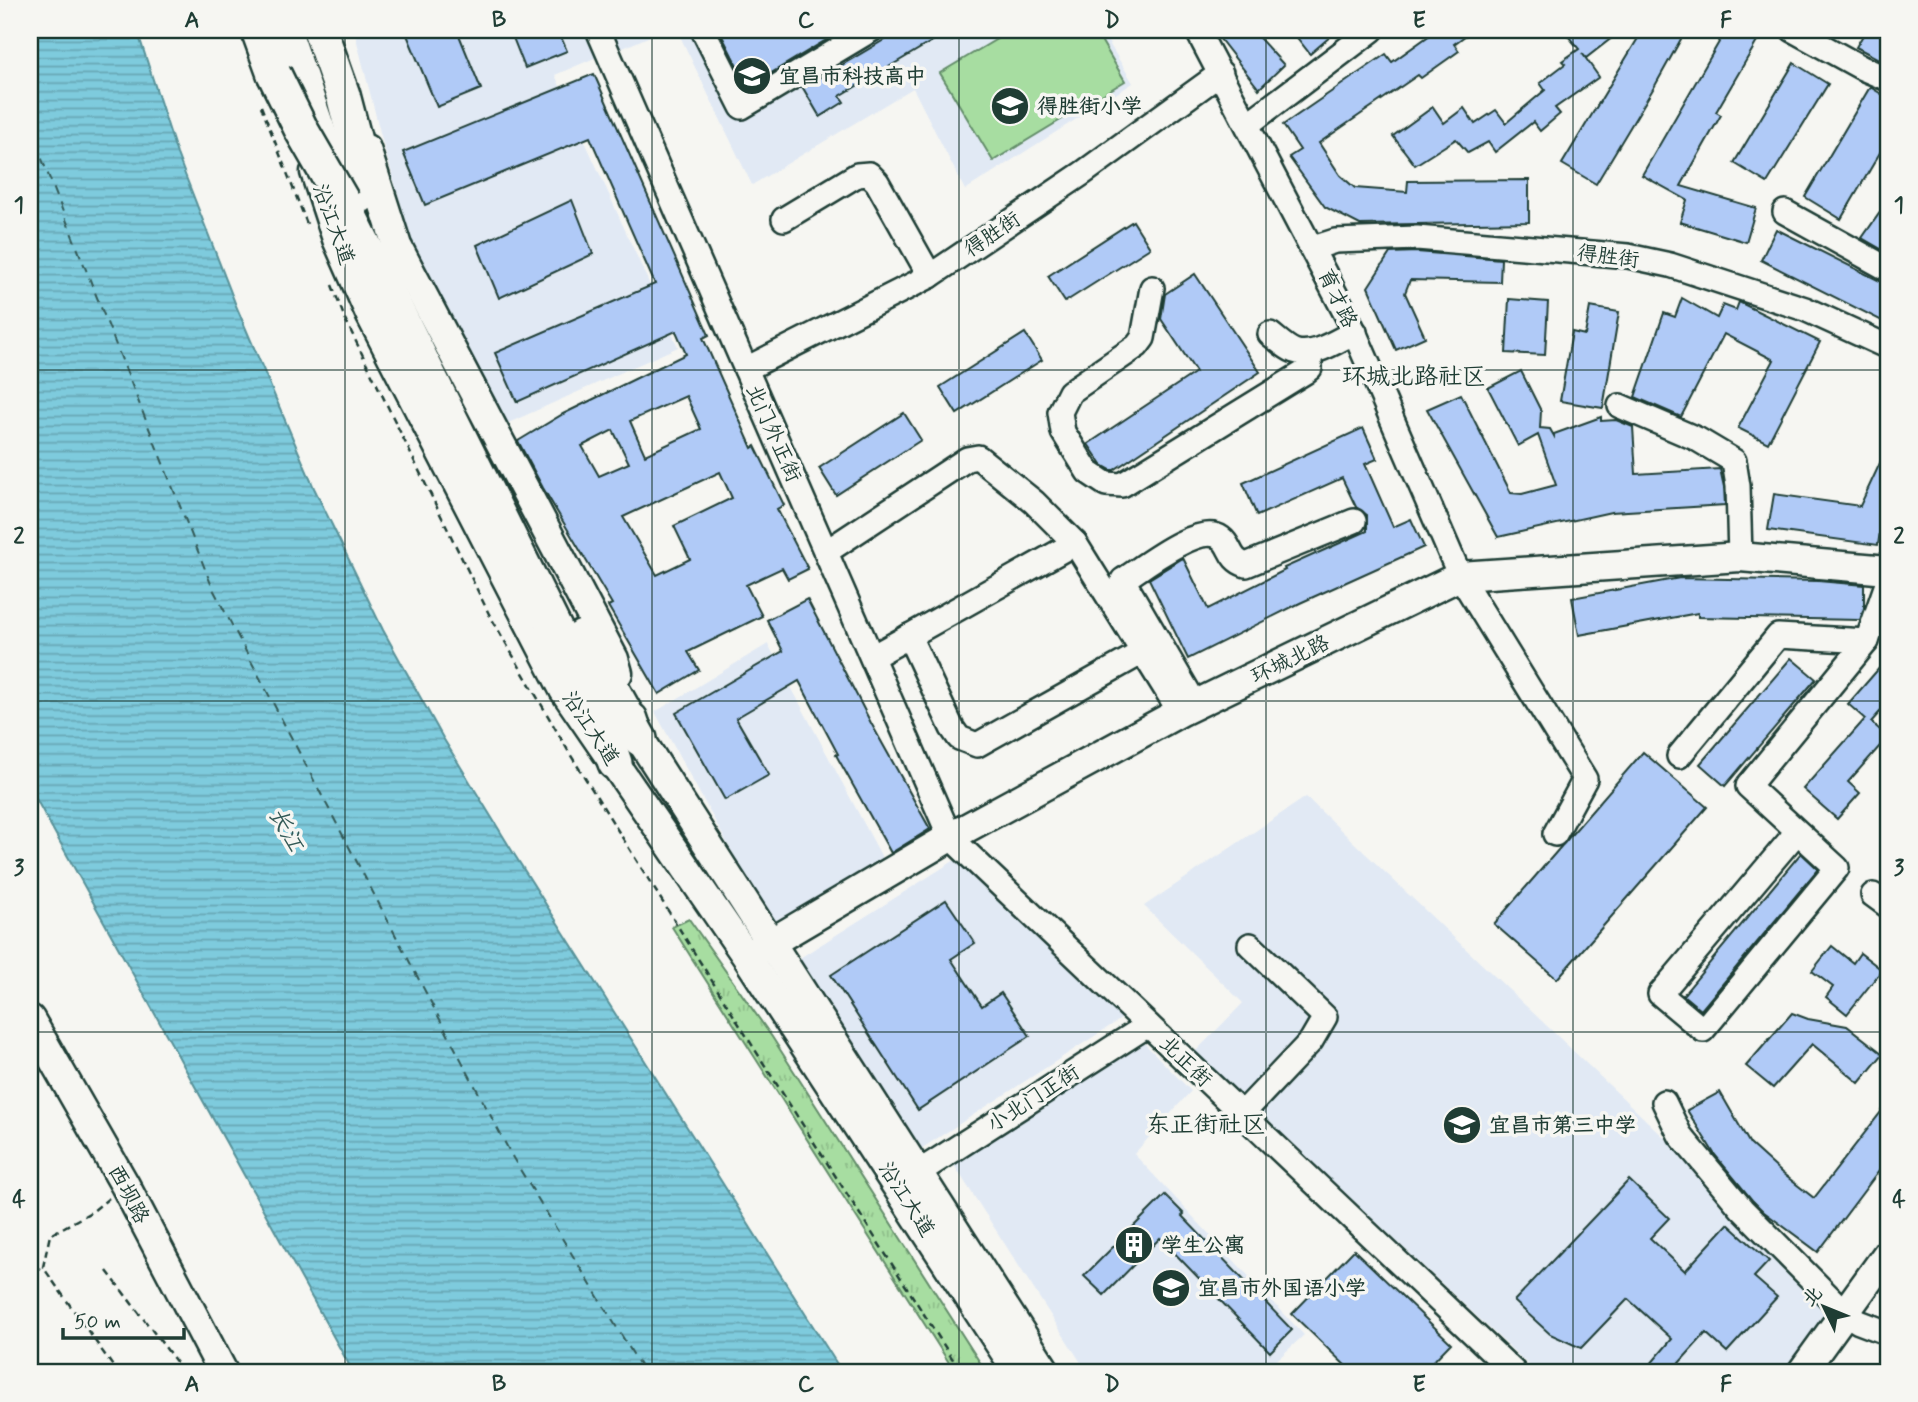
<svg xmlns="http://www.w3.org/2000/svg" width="1918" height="1402" font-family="Mynerve,'LXGW WenKai TC',sans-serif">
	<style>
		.built { fill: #e1e9f4 }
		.green { fill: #a7dda1; stroke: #638d6a; stroke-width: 2 }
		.park { fill: url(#park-tufts); stroke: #638d6a; stroke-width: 2 }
		.water { fill: url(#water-rules); stroke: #589299; stroke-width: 2 }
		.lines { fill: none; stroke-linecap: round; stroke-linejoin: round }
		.ferry { stroke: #325956; stroke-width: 2; stroke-dasharray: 9 7; stroke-linecap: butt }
		.building { fill: #b0caf7; stroke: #1f3d34; stroke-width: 2; fill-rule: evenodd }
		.minor-casing { stroke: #1f3d34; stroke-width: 28 }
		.major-casing { stroke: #1f3d34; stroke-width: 33 }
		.highway-casing { stroke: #1f3d34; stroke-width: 38 }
		.path { stroke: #1f3d34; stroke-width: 2.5; stroke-dasharray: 7 5; stroke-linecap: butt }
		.minor { stroke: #f6f6f2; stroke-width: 23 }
		.major { stroke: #f6f6f2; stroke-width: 28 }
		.highway { stroke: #f6f6f2; stroke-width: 33 }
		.highway-bridge-casing { stroke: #1f3d34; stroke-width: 38; stroke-linecap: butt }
		.highway-bridge { stroke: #f6f6f2; stroke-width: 33 }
		.grid { fill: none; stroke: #1f3d34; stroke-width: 2; stroke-opacity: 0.55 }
		.labels { text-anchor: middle; stroke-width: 7; stroke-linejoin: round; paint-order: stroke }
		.poi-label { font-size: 21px; font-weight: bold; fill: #1f3d34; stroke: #f6f6f2; text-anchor: start }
		.street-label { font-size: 21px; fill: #1f3d34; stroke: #f6f6f2 }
		.water-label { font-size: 23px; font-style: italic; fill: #325956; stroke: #f6f6f2 }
		.quarter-label { font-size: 24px; fill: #1f3d34; stroke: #f6f6f2 }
		.neatline { fill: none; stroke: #1f3d34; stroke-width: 2.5 }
		.grid-label { font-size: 23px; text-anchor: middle; font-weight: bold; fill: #1f3d34 }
	</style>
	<defs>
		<pattern id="park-tufts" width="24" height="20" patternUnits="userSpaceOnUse" patternTransform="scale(1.75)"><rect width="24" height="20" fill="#a7dda1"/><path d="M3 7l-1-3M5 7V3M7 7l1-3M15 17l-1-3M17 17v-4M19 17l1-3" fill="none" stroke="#8fbf8b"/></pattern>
		<pattern id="water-rules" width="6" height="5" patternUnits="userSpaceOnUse" patternTransform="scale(1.75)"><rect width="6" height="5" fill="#7ecbdd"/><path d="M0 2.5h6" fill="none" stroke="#67a6b4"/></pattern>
	</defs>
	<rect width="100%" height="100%" fill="#f6f6f2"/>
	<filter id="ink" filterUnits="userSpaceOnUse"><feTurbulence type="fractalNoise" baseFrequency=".0143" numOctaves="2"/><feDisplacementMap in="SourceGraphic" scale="14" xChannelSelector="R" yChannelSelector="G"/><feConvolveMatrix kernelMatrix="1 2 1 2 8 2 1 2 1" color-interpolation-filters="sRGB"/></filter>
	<g filter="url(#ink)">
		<g class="built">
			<polygon points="354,30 584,30 597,57 555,75 678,347 486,433 422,276 382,140"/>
			<polygon points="608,30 664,30 616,51"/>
			<polygon points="677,30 1101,30 1133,83 965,190 913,88 752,185"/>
			<polygon points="768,644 884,861 771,923 655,712"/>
			<polygon points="1306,797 1729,1199 1830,1312 1782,1372 1536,1372 1195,1052 1243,1003 1144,906"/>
			<polygon points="955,860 1124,1017 913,1154 795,961"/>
			<polygon points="1142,1041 1191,1091 1134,1154 1304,1335 1264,1372 1087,1372 954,1165"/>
		</g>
		<polygon class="green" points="1012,30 1095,30 1125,81 993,161 940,73"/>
		<polygon class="park" points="689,919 772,1037 986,1372 955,1372 672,927"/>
		<polygon class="water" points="30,30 137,30 177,154 237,308 314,488 383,630 443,738 514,854 842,1372 353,1372 30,788"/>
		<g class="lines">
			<polyline class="ferry" points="30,129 213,589 513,1158 644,1372"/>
		</g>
		<g class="building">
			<polygon points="405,30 457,30 481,89 437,107"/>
			<polygon points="510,30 558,30 567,51 525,68"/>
			<polygon points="719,30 827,30 831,37 748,87"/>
			<polygon points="901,30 951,30 840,96 844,102 820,117 803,88"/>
			<polygon points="1213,30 1252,30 1284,65 1259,89"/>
			<polygon points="1291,30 1338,30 1310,54"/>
			<polygon points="1437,30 1473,30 1454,44 1459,51 1421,78 1418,75 1319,143 1340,175 1355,188 1407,192 1408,181 1529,180 1529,222 1360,225 1325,207 1289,157 1300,150 1283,125 1386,54 1392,62"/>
			<polygon points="1576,30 1622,30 1586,58 1582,53 1599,77 1555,108 1560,114 1540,131 1533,122 1495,152 1488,142 1468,153 1456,139 1415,165 1393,136 1433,107 1444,123 1464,108 1475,124 1496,110 1506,123 1545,90 1540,83 1565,64 1562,61 1579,49 1568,36"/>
			<polygon points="1643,30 1686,30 1656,84 1596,184 1562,164"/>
			<polygon points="1726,30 1740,30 1758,40 1716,112 1721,115 1681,186 1756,208 1746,242 1680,222 1687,200 1642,175"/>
			<polygon points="1866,30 1888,30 1888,64 1856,47"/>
			<polygon points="1794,63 1828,84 1767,183 1734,163"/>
			<path d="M594 74 709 335 703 338 752 448 755 446 784 505 777 509 808 569 788 579 782 568 746 585 762 616 688 652 699 670 659 694 608 606 612 604 543 488 518 441 563 414 686 354 676 331 517 402 495 353 655 284 590 137 425 205 403 152ZM686 396 701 429 645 455 630 421ZM613 430 629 463 599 476 582 446ZM720 472 732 498 674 526 690 559 657 575 623 517Z"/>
			<polygon points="1870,87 1888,98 1888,139 1841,219 1805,197"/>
			<polygon points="572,200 593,254 499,298 477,245"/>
			<polygon points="1888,201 1888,253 1862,238"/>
			<polygon points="1133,221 1150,248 1065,302 1048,276"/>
			<polygon points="1776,229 1888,285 1888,324 1761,260"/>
			<polygon points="1417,252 1501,259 1500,282 1410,280 1405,293 1425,337 1396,350 1368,287 1390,253"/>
			<polygon points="1195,274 1260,372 1114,470 1111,470 1102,465 1088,444 1196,372 1161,319 1165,294"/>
			<polygon points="1682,298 1717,318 1723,305 1736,310 1739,302 1820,342 1768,443 1738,428 1774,360 1724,334 1681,417 1635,397 1664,313 1675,317"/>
			<polygon points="1509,299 1548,302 1545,355 1506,353"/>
			<polygon points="1590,307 1619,312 1603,408 1560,401 1572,332 1585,335"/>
			<polygon points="1025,333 1042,360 957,414 940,387"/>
			<polygon points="1521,371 1541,411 1540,428 1550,429 1554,436 1554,434 1601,417 1601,421 1616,420 1633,427 1636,474 1720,469 1724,487 1725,505 1611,512 1498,537 1427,409 1461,394 1511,493 1522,494 1556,485 1538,435 1518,446 1488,388"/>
			<polygon points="904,413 921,440 836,495 819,468"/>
			<polygon points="1363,428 1377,459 1365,464 1393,527 1411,519 1424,547 1300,603 1188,659 1149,579 1183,558 1208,609 1285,570 1284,568 1367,531 1367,515 1356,507 1342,478 1257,516 1243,483"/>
			<polygon points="1888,446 1888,500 1885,498 1878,545 1768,530 1774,494 1860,506"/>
			<polygon points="1680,578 1818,581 1864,585 1864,608 1860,620 1698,617 1698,613 1579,635 1572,598"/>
			<polygon points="807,599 871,723 930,829 891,853 836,755 838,754 799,681 736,718 769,775 725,800 676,713 783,651 767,620"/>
			<polygon points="1791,658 1816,679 1725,786 1700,764"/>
			<polygon points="1888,658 1888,703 1871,722 1888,737 1848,782 1860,793 1837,819 1803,789 1865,719 1848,704"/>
			<polygon points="1643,752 1707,807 1557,979 1494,924"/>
			<polygon points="1801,853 1818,869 1701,1010 1683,995"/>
			<polygon points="946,900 975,943 951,959 982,1006 1001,993 1030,1036 918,1110 831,975"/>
			<polygon points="1832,946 1853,963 1860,953 1882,970 1847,1014 1826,997 1833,987 1812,971"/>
			<polygon points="1792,1013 1808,1019 1847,1026 1883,1054 1859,1083 1812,1044 1773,1088 1746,1066"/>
			<polygon points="1720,1092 1750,1144 1782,1173 1814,1198 1888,1103 1888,1159 1818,1252 1764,1212 1752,1200 1715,1155 1687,1110"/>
			<polygon points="1629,1180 1669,1218 1650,1238 1685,1271 1728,1224 1769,1261 1754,1277 1777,1297 1727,1352 1706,1333 1679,1363 1687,1372 1644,1372 1672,1339 1628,1299 1581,1348 1550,1334 1514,1301"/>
			<polygon points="1165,1195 1184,1214 1182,1216 1292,1330 1270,1352 1160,1238 1104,1295 1084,1276"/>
			<polygon points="1354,1250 1451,1343 1423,1372 1352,1372 1292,1314"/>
		</g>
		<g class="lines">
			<g class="minor-casing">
				<g id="minor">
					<polyline points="598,30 950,837 1514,1372"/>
					<polyline points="703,30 742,107 871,30"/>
					<polyline points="1197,30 1349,320 1460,576 1585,779 1555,834"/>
					<polyline points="1793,30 1862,68 1888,79"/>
					<polyline points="1248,124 1372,30"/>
					<polyline points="1785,212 1888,269"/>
					<polyline points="784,219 857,175 869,174 877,182 930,276"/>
					<polyline points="1313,248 1335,241 1417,238 1628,256 1670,265 1805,309 1888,347"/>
					<polyline points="1152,288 1143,338 1137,346 1070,392 1060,412 1063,432 1088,472 1106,484 1122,485 1305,372 1310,368 1310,352"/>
					<path d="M1270 334C1278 340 1286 348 1294 351 1313 358 1338 340 1355 332"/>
					<polyline points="746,369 930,276 1083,173 1221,73"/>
					<polyline points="1620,406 1697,439 1734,461 1738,486 1740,557"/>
					<polyline points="826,552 967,459 978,457 1034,502 1075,543 1180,712"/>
					<polyline points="909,636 952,728 959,738 977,745 1141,653"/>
					<polyline points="872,657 1075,543"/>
					<path d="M1196 705 1123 580C1142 568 1199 522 1221 538 1232 546 1228 559 1246 565L1354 521"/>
					<polyline points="1679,756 1778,636 1867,641"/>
					<polyline points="1797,832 1660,994 1703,1030 1837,868 1748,786 1867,641 1888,581"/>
					<polyline points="1873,895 1888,906"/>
					<polyline points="1664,1102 1680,1135 1742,1209 1845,1313 1859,1322 1888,1333"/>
					<polyline points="1242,1114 1311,1041 1325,1017 1250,945"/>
					<polyline points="919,1172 1148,1025"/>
				</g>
			</g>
			<g class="major-casing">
				<g id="major">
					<polyline points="366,149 397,246 614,659 618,673"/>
					<polyline points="315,172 337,239 371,316 564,690 747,957 1018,1372"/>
					<polyline points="633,718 640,739 1046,1372"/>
					<polyline points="755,952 950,837 1180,712 1460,576 1740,557 1888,570"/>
					<polyline points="30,1019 125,1185 223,1372"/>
					<polyline points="1802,1372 1888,1253"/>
				</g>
			</g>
			<g class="highway-casing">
				<g id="highway">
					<polyline points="258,30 274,74"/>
					<polyline points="284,30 343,202 599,717 615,763"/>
					<polyline points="320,30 343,95 355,141 362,195"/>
					<polyline points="583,637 640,739"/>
				</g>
			</g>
			<g class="path">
				<polyline points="261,106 307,224"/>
				<polyline points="332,285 345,319 489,614 570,754 774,1080 961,1372"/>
				<polyline points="109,1198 93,1211 50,1235 43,1267 117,1372"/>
				<polyline points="107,1271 184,1372"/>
				<polyline points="30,1276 41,1268"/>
			</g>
			<use href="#minor" class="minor"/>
			<use href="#major" class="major"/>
			<use href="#highway" class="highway"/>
			<g class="highway-bridge-casing">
				<polyline id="highway-bridge" points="274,74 302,131 343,202"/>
			</g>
			<use href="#highway-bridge" class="highway-bridge"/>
		</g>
	</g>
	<path class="grid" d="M345 30V1372M652 30V1372M959 30V1372M1266 30V1372M1573 30V1372M30 370H1888M30 701H1888M30 1032H1888"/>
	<defs>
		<g id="school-disc" transform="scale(2.0125)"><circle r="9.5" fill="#1f3d34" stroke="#f6f6f2"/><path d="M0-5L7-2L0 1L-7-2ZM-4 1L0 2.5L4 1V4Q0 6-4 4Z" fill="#fff"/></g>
		<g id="building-disc" transform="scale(2.0125)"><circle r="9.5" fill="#1f3d34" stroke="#f6f6f2"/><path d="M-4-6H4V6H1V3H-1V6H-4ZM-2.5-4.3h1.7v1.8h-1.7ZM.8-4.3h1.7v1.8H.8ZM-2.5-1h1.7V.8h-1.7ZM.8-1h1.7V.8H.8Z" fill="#fff"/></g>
	</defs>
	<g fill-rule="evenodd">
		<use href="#school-disc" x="752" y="76"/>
		<use href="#school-disc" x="1010" y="106"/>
		<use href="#school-disc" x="1462" y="1125"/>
		<use href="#building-disc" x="1134" y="1245"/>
		<use href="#school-disc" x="1171" y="1288"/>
	</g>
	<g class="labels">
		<g class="poi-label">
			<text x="779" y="83">宜昌市科技高中</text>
			<text x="1037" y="113">得胜街小学</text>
			<text x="1489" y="1132">宜昌市第三中学</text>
			<text x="1161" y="1252">学生公寓</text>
			<text x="1198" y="1295">宜昌市外国语小学</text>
		</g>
		<g class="street-label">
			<text transform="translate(334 224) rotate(70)" y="7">沿江大道</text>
			<text transform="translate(992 234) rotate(-34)" y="7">得胜街</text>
			<text transform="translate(1608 256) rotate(7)" y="7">得胜街</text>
			<text transform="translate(1338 298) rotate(64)" y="7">育才路</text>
			<text transform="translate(774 433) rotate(66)" y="7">北门外正街</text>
			<text transform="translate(1290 659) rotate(-26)" y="7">环城北路</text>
			<text transform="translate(591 728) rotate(56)" y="7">沿江大道</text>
			<text transform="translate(1186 1061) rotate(44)" y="7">北正街</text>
			<text transform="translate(1033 1098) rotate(-33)" y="7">小北门正街</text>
			<text transform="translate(129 1194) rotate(62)" y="7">西坝路</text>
			<text transform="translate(907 1199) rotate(57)" y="7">沿江大道</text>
		</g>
		<g class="water-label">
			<text transform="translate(287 829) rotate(61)" y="8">长江</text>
		</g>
		<g class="quarter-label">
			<text x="1414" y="384">环城北路社区</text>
			<text x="1206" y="1132">东正街社区</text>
		</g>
	</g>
	<rect width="1918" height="1402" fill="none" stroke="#f6f6f2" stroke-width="77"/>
	<g transform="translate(1824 1307) rotate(313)" stroke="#f6f6f2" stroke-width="5" paint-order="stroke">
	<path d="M0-5L12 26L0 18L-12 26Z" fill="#1f3d34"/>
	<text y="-10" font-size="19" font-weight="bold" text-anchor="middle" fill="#1f3d34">北</text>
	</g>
	<path d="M63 1328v10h121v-10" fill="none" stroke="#1f3d34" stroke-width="3.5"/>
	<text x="74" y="1328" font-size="21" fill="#1f3d34" stroke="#f6f6f2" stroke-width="5" paint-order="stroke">50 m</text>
	<rect x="38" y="38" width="1842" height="1326" class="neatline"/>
	<g class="grid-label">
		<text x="192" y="27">A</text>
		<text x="499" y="27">B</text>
		<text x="806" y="27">C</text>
		<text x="1112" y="27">D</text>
		<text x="1419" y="27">E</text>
		<text x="1726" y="27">F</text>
		<text x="19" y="212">1</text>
		<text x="1899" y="212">1</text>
		<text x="19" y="543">2</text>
		<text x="1899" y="543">2</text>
		<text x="19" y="875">3</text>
		<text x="1899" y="875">3</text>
		<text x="19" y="1206">4</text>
		<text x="1899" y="1206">4</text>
		<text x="192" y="1391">A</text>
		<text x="499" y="1391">B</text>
		<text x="806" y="1391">C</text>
		<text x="1112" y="1391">D</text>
		<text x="1419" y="1391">E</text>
		<text x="1726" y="1391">F</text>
	</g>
</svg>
